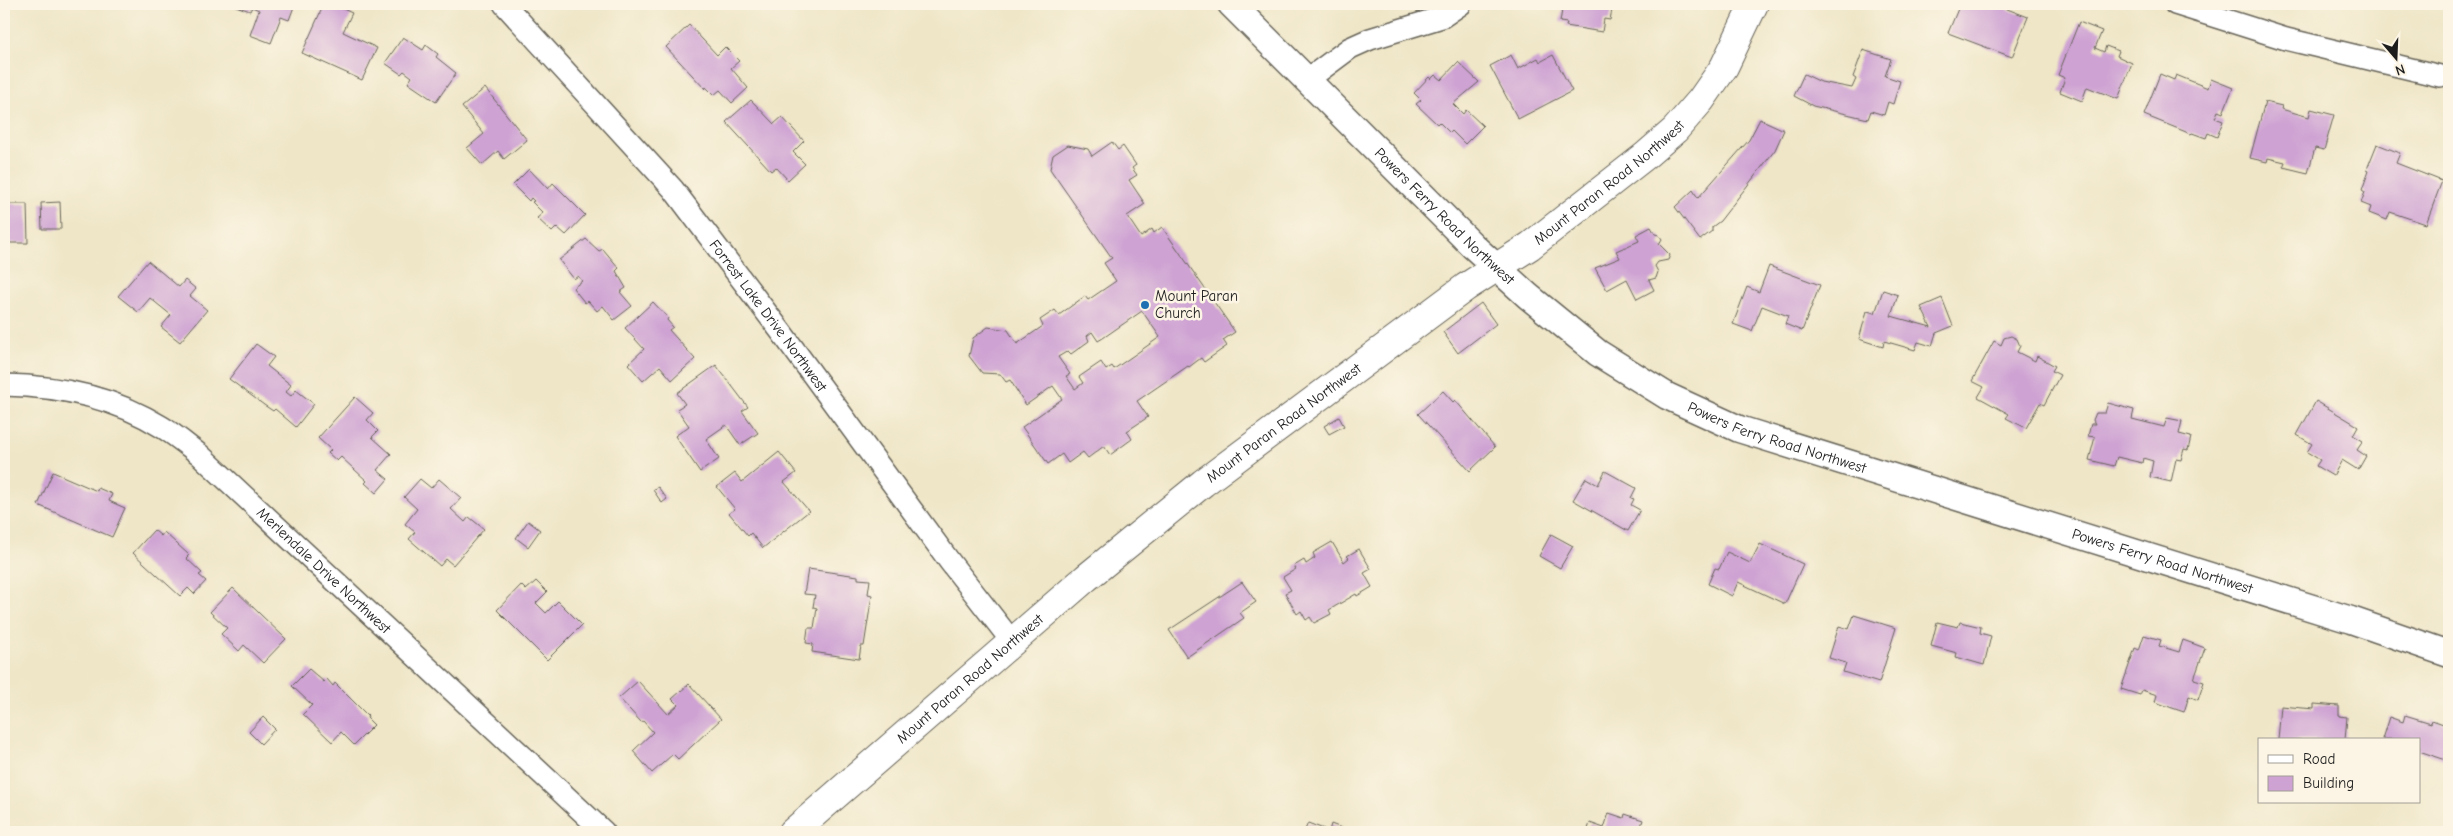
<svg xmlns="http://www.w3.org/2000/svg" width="2453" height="836" font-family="'Comic Neue',sans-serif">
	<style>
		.building { fill: #cea2d3; fill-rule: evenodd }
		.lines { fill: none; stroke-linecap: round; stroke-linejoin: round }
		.minor-casing { stroke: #666358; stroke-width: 24 }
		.tertiary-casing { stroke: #666358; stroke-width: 29 }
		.secondary-casing { stroke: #666358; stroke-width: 30 }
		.minor { stroke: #fff; stroke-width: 21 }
		.tertiary { stroke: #fff; stroke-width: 26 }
		.secondary { stroke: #fff; stroke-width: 28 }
		.poi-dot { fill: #1f6fb2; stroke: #fcf5e5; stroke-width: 2 }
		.labels { text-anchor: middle; stroke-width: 5; stroke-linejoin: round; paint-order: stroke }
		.street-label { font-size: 15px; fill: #1c1c1c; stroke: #fcf5e5 }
		.poi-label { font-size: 15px; fill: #1c1c1c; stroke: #fcf5e5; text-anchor: start }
	</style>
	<rect width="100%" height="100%" fill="#fcf5e5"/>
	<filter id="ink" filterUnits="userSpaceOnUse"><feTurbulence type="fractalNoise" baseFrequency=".02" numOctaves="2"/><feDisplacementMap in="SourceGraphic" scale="10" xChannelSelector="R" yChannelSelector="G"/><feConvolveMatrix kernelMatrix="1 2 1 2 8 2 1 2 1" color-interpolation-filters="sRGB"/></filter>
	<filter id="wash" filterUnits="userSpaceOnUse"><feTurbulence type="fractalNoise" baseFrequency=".0096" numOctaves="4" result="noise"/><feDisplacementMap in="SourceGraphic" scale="20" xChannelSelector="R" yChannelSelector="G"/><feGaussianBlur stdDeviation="1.12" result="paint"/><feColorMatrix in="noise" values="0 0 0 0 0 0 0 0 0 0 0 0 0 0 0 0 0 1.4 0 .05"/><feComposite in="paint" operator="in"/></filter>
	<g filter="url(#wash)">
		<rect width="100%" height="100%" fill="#efe6c7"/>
		<g id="blocks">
			<g class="building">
				<polygon points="230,4 295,4 289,20 281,17 271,43 250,35 259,10 252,7 250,11"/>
				<polygon points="324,4 332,4 352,13 343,32 377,48 362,80 302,53"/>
				<polygon points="1563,4 1613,4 1610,20 1604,19 1602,32 1566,26 1567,23 1560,22"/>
				<polygon points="1960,4 1987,4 1993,6 1994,4 2028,17 2012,57 1948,33"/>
				<polygon points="2079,22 2102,31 2095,48 2104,52 2106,46 2119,51 2117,56 2132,63 2118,99 2087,87 2082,101 2060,92 2065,78 2058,75"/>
				<polygon points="689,25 717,55 725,47 739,61 731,68 748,88 732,103 720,90 714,95 706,87 705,89 666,47"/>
				<polygon points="403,37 423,50 426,45 438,54 436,57 456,73 436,102 408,83 412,77 404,71 401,74 385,63"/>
				<polygon points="1863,50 1891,59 1885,76 1900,81 1893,104 1888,102 1884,115 1871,111 1868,119 1813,106 1794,96 1804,74 1821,82 1852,88 1856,79 1853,77"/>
				<polygon points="1511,55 1518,69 1538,58 1540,62 1553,55 1572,91 1518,119 1490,66"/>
				<polygon points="1458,62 1479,82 1453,104 1463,114 1466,110 1483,126 1465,144 1452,131 1450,133 1439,122 1437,124 1416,104 1421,100 1414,93 1429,77 1431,79 1435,75 1441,80"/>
				<polygon points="2160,74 2174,80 2176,75 2208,88 2211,79 2233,88 2223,113 2218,111 2215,118 2223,121 2217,137 2208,133 2206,138 2192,133 2191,134 2144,115"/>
				<polygon points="485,88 527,140 504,159 498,151 482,165 467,148 484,134 462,107"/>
				<polygon points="751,100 774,124 782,117 804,141 793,152 805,164 788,180 776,167 771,171 726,122"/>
				<polygon points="2265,102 2282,106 2281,109 2309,117 2311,109 2334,115 2324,150 2315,148 2308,173 2283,167 2285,162 2268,158 2267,162 2250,158"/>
				<polygon points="1760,119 1784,130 1775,150 1720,221 1712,227 1712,231 1700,240 1675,207 1693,190 1698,198 1749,140"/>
				<path d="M1112 142 1118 150 1123 146 1136 165 1132 168 1137 175 1129 180 1145 204 1127 216 1141 237 1152 229 1154 233 1162 227 1235 332 1223 340 1227 346 1204 362 1201 358 1189 367 1188 366 1137 401 1148 417 1127 431 1132 439 1110 455 1104 446 1088 458 1083 452 1068 463 1062 454 1048 464 1022 427 1062 399 1053 386 1026 405 1010 380 1006 382 1000 374 982 373 969 356 973 338 988 327 1008 330 1017 344 1043 326 1040 320 1055 310 1059 315 1085 296 1088 300 1116 281 1104 263 1112 258 1050 169 1053 155 1068 145 1088 149 1092 156ZM1142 311 1160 337 1114 369 1112 366 1106 370 1101 362 1079 377 1083 383 1075 389 1066 376 1070 374 1058 357 1068 351 1071 354 1089 341 1087 336 1092 332 1098 341 1103 338Z"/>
				<polygon points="2377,144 2400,153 2396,163 2442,181 2426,224 2390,212 2387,220 2369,213 2371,207 2361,203 2365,192 2362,190 2369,170 2367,169"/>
				<polygon points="529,169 548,189 553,183 585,215 566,235 557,227 552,232 537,218 543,213 532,202 534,201 531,198 529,201 513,185"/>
				<polygon points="60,202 61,229 42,229 41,203"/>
				<polygon points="4,204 27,204 28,243 4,243"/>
				<polygon points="1651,227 1655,234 1659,235 1662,239 1659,244 1670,255 1668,260 1658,262 1655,266 1658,272 1656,278 1649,280 1654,290 1637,299 1627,279 1607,290 1595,268 1620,258 1616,251 1639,241 1636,235"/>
				<polygon points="586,239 599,251 603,249 619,268 616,271 626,288 620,292 632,306 614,320 603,306 597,311 588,301 585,303 573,288 582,281 578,276 574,279 559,260"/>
				<polygon points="148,261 179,287 185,280 196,289 190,296 207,310 180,342 161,327 171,315 150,298 138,312 118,296"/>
				<polygon points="1769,266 1820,285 1802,331 1785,324 1788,316 1762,306 1752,331 1733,324 1747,287 1759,292"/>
				<polygon points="1883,290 1898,295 1891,316 1931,327 1921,307 1942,298 1953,326 1936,333 1932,346 1918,342 1915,350 1884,341 1883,347 1859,339 1867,311 1875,313"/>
				<polygon points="653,302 668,318 667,320 673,327 669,330 695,359 672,380 660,366 643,381 628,364 644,349 625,328"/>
				<polygon points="1481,303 1496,324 1458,353 1443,332"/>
				<polygon points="2011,336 2017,339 2020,346 2017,352 2035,361 2037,356 2055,366 2052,371 2060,375 2044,405 2040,403 2026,428 2006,418 2009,414 1978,397 1984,387 1972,381 1994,341 2001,345 2004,338"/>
				<polygon points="256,344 274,357 267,366 291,385 286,392 291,396 296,390 314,404 296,427 275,409 273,411 264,405 229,379"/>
				<polygon points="716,365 748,407 742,411 758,433 740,445 726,425 706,439 719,459 700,472 675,436 689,426 677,409 685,404 677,393"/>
				<polygon points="1443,391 1453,402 1455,400 1495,447 1470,471 1418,414"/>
				<polygon points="355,397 373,413 367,420 378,431 372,437 391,454 377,470 388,479 376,493 365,483 367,481 341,457 337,461 328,453 331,450 318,438"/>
				<polygon points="2316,401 2358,426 2353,435 2363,441 2357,450 2366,456 2358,470 2342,460 2333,476 2316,466 2320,460 2307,452 2312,444 2297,435"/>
				<polygon points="2108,403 2134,410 2132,419 2164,427 2167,418 2182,421 2179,434 2191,437 2188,450 2184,449 2181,460 2176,459 2171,482 2150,477 2153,461 2143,458 2142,463 2117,457 2114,466 2089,460 2095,437 2088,436 2091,424 2095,424 2093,420 2096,413 2105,413"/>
				<polygon points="1339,417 1344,426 1329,434 1324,426"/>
				<polygon points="779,452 796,473 784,482 809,511 763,548 751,533 748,536 729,513 735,509 717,487 735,473 742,482"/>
				<polygon points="1605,471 1636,488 1631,498 1634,499 1631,505 1640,510 1628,531 1573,500 1586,478 1598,485"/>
				<polygon points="53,472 97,491 98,488 112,494 109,501 125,508 112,537 38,505"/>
				<polygon points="420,479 431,488 439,479 461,498 451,509 465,522 469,517 484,529 453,565 446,559 440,566 409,539 415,532 405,524 417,509 404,497"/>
				<polygon points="658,487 667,499 662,503 653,490"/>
				<polygon points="528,521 540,530 528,547 516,538"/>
				<polygon points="154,530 161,536 164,532 189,555 186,558 202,573 199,575 206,581 194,594 188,588 180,596 133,553"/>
				<polygon points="1551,534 1573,546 1560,568 1539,556"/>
				<polygon points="1332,542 1344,562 1349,558 1347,556 1359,549 1371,569 1364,573 1372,587 1357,596 1356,594 1329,610 1331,614 1314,623 1310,617 1306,620 1301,611 1297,614 1285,593 1291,590 1283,577 1296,569 1294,566 1304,560 1306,564 1315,558 1313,553"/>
				<polygon points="1760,544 1803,564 1785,604 1738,582 1732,596 1708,584 1715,568 1719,569 1727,552 1750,563"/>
				<polygon points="808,569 858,576 858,579 870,580 868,594 872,595 864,646 861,646 859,659 812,652 813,644 806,643 808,628 814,628 817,608 813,607 815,595 804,594"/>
				<polygon points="536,581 547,592 536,603 546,613 558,601 582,625 547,660 497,610 521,585 526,590"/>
				<polygon points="1242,582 1256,602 1240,613 1244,618 1187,657 1169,630"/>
				<polygon points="233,588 286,639 263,663 244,645 239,651 221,634 227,628 210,612"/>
				<polygon points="1854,615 1896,628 1879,683 1843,672 1846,663 1829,658 1839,626 1849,629"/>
				<polygon points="1937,622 1958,627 1960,622 1981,627 1980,633 1991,636 1984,665 1956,657 1957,653 1931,646"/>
				<polygon points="2144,635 2161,640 2159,646 2179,652 2183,640 2205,648 2194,679 2204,682 2198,700 2189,696 2184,712 2155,702 2157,695 2142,690 2140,695 2121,689 2135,648 2139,650"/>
				<polygon points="309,669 324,682 327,679 333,686 335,683 368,716 367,718 374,725 354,745 341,732 332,742 303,714 312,705 292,686"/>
				<polygon points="638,681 668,714 678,705 672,699 689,684 721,719 678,759 673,754 652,773 633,751 653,732 643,721 641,722 619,698"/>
				<polygon points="2314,704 2339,706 2339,716 2347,717 2345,740 2278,740 2281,706 2314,709"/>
				<polygon points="2405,715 2431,723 2432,720 2449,726 2449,761 2419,751 2419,740 2382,739 2389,717 2403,722"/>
				<polygon points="263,717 275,729 261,744 249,732"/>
				<polygon points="1609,813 1624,818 1625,814 1643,820 1639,832 1587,832 1590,823 1604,828"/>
				<polygon points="1308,823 1329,831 1331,824 1352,832 1304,832"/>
			</g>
		</g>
	</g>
	<g filter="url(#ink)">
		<use href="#blocks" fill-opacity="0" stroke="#666358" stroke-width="1"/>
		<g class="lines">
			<g class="minor-casing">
				<g id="minor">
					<path id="s1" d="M504 4 673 189 782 333 950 562 1013 643"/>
					<polyline points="2175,4 2286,39 2440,76"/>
					<polyline points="1307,80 1350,48 1370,39 1442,17 1461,4"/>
					<path id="s2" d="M4 385C59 386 114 397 162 427 175 435 187 445 199 454L604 832"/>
				</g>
			</g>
			<g class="tertiary-casing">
				<g id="tertiary">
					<path id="s3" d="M1231 4 1473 246 1528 296 1598 353 1667 396 1739 429 2351 620 2449 654"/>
				</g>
			</g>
			<g class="secondary-casing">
				<g id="secondary">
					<path id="s4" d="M793 832 1086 578 1203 483 1466 287 1530 246 1645 156 1675 130 1701 100 1724 67 1754 4"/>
				</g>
			</g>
			<use href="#minor" class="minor"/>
			<use href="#tertiary" class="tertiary"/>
			<use href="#secondary" class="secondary"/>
		</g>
	</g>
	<circle class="poi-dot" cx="1145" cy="305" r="5"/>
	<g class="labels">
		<g class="street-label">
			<text dy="5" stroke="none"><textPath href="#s4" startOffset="1044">Mount Paran Road Northwest</textPath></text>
			<text dy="5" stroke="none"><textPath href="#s3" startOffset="301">Powers Ferry Road Northwest</textPath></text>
			<text dy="5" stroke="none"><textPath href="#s1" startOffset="409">Forrest Lake Drive Northwest</textPath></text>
			<text dy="5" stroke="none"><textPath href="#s4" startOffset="639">Mount Paran Road Northwest</textPath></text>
			<text dy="5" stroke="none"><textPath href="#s3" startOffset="706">Powers Ferry Road Northwest</textPath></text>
			<text dy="5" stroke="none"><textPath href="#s3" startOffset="1111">Powers Ferry Road Northwest</textPath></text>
			<text dy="5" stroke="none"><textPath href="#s2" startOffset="382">Merlendale Drive Northwest</textPath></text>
			<text dy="5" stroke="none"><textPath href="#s4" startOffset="234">Mount Paran Road Northwest</textPath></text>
		</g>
		<g class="poi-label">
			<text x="1155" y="301">Mount Paran<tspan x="1155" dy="17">Church</tspan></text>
		</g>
	</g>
	<rect width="2453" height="836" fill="none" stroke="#fcf5e5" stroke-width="20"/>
	<rect x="2258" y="738" width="162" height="65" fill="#fcf5e5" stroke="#a29e95"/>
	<rect x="2268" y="755" width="25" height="8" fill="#ffffff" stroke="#a29e95"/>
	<text x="2303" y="764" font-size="15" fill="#1c1c1c">Road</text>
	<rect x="2268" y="776" width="25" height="15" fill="#cea2d3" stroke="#a29e95"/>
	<text x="2303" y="788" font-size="15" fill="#1c1c1c">Building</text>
	<g transform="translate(2396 58) rotate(161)" stroke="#fcf5e5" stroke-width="4" paint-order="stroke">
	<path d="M0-4L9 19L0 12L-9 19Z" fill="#1c1c1c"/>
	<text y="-8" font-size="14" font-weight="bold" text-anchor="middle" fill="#1c1c1c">N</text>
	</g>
</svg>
